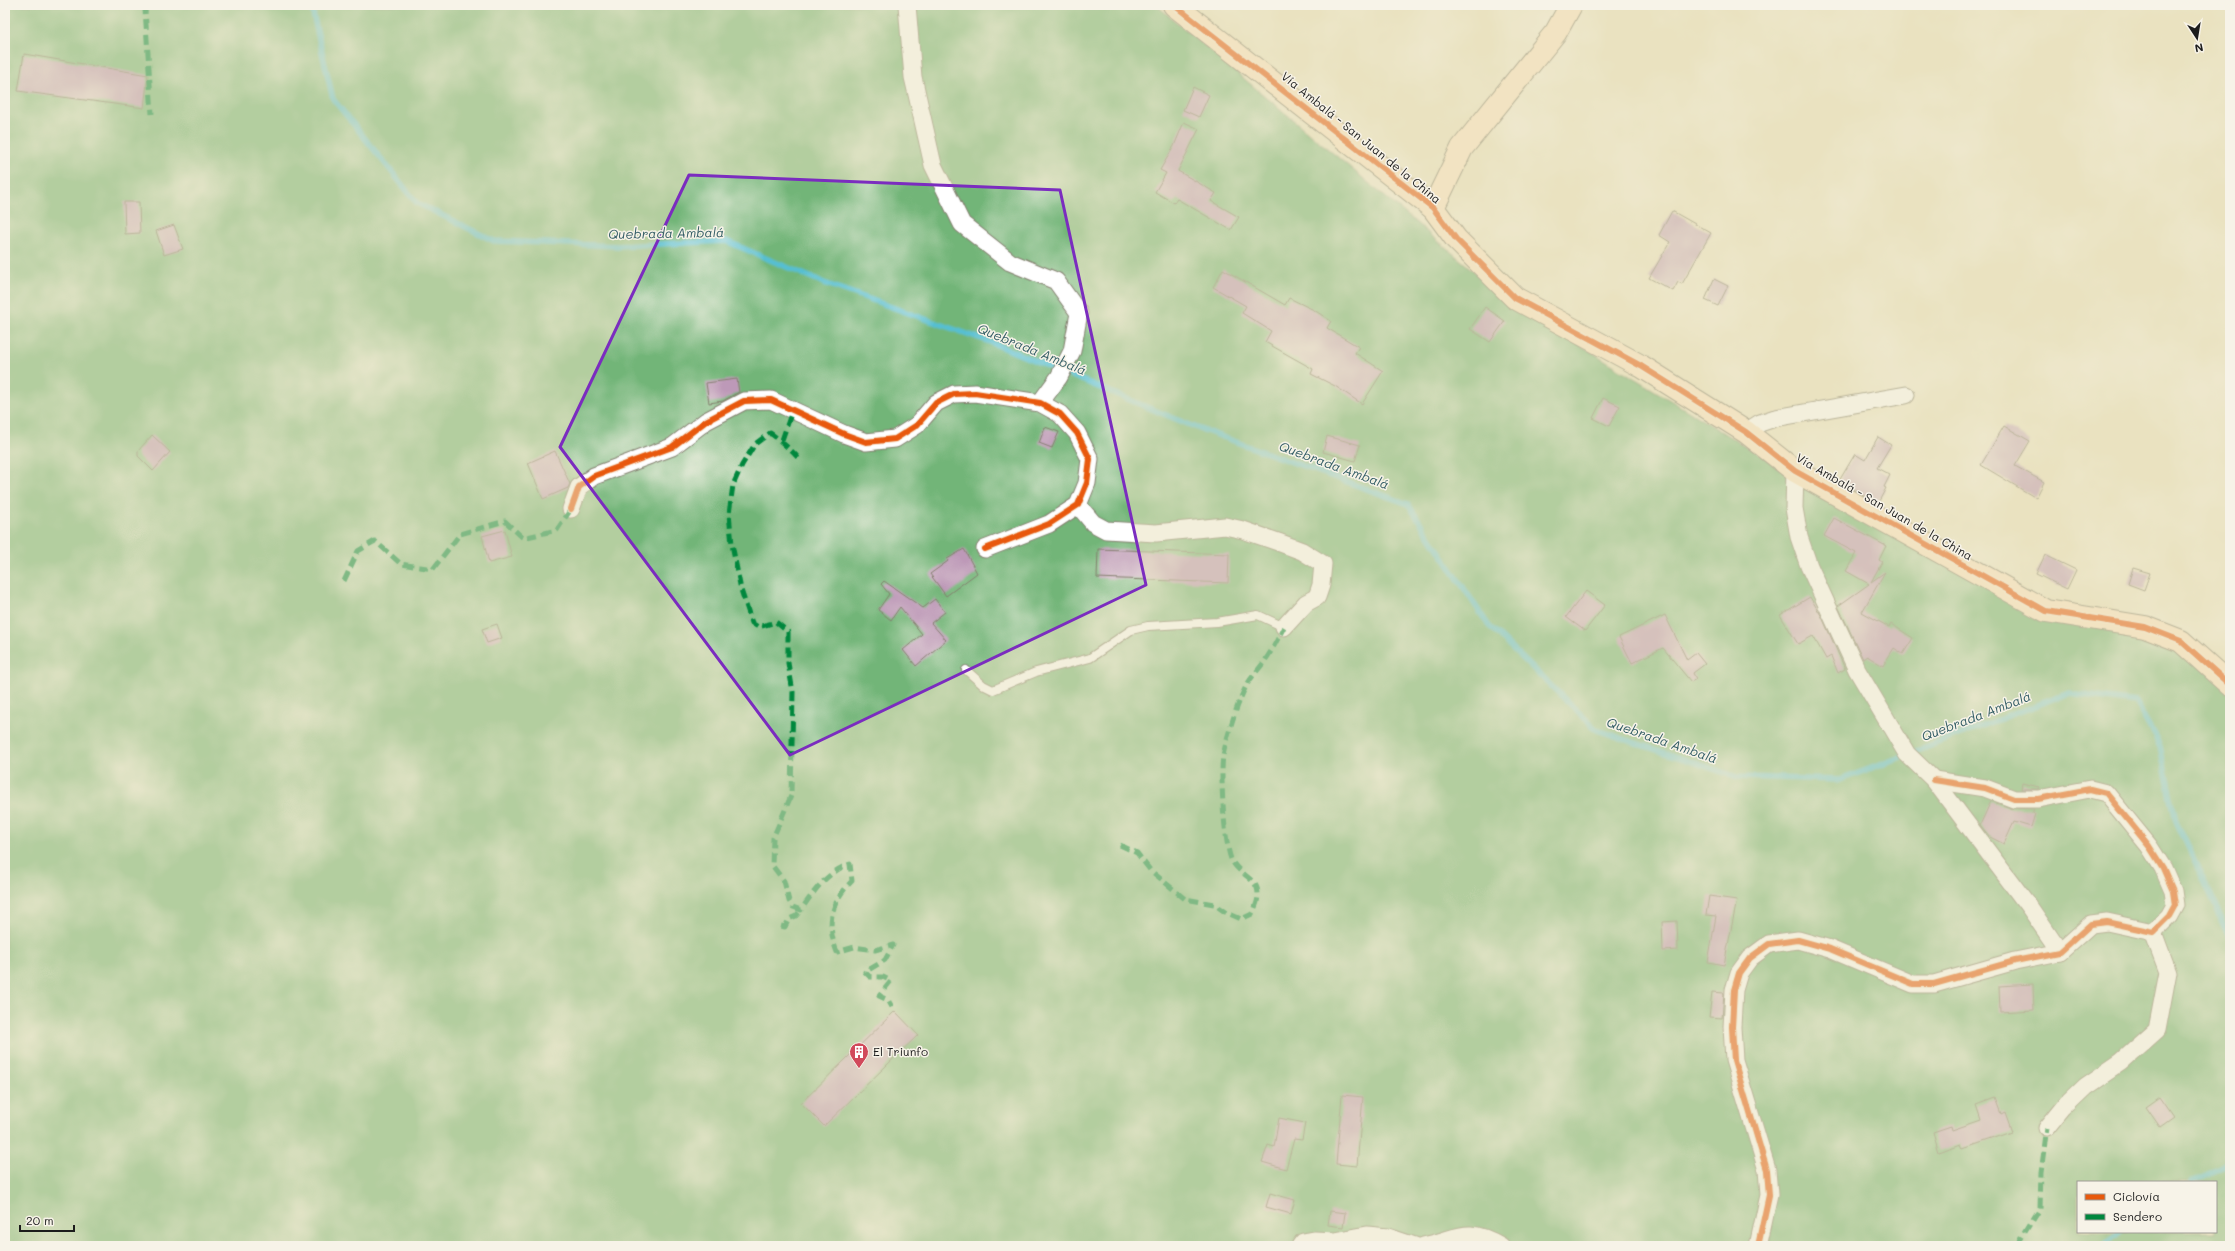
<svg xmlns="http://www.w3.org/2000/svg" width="2235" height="1251" font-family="Mali,sans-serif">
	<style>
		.forest { fill: #72b578; stroke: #47684a; fill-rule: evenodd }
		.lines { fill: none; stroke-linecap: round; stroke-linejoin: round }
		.stream { stroke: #56bfd2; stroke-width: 5.5 }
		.building { fill: #bd99b8 }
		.lane-casing { stroke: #837f6e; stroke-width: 10 }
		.street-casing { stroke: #837f6e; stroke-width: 19 }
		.secondary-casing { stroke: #837f6e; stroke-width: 24 }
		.lane { stroke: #fff; stroke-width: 8 }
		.street { stroke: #fff; stroke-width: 17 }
		.secondary { stroke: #fde5c5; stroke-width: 22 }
		.quiet { stroke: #00873e; stroke-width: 5; stroke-dasharray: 10 5; stroke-linecap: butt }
		.cycleway-casing { stroke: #f7f3e8; stroke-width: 8 }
		.cycleway { stroke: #e8590c; stroke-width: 6 }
		.marked { fill: none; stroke: #7b2cbf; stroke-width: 3; stroke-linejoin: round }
		.labels { text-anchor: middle; stroke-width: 3; stroke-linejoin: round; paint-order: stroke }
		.street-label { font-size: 12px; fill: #1c1c1c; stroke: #f7f3e8 }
		.poi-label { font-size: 12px; fill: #1c1c1c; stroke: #f7f3e8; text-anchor: start }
		.water-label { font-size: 13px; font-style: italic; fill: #335d65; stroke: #f7f3e8 }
	</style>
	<rect width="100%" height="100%" fill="#f7f3e8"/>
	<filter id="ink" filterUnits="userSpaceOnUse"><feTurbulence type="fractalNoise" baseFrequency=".025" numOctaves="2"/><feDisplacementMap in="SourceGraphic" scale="8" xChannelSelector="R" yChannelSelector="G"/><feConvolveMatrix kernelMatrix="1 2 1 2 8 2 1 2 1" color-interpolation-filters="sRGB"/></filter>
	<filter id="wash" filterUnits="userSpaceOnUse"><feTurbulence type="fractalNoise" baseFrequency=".012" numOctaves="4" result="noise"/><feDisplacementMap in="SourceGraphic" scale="16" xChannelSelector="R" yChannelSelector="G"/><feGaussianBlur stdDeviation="0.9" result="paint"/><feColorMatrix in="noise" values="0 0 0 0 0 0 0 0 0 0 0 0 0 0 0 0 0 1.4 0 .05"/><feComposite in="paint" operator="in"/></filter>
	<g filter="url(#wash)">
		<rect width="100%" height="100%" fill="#eae2c0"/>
		<path class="forest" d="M5 5H1156L1512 303 1735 440 2046 618 2179 643 2230 685V1246H5ZM2078 1182H2216V1232H2078Z"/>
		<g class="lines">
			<g class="stream">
				<polyline points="311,5 333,99 417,203 494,241 617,246 726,241 824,283 990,342 1195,427 1408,504 1489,626 1597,730 1737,777 1840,780 2069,693 2135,702 2160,746 2176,821 2230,936"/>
				<polyline points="2191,1182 2221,1168 2230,1162"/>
				<polyline points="2103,1246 2119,1232"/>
			</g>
		</g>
		<g id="blocks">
			<g class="building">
				<polygon points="24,54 148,75 144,108 18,91"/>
				<polygon points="1193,87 1209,95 1199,117 1183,110"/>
				<polygon points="1184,122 1199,129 1178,171 1216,193 1211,201 1239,217 1231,230 1177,199 1174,203 1155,192 1166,173 1160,170 1174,146"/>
				<polygon points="124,202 139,202 140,233 125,234"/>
				<polygon points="1672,211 1711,233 1682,284 1678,282 1673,291 1649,278 1670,242 1659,235"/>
				<polygon points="174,225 183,249 164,255 156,231"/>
				<polygon points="1223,269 1285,305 1289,298 1314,310 1331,321 1327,328 1359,347 1355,353 1383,371 1362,404 1335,386 1311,374 1313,369 1265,342 1271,331 1242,313 1246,306 1213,287"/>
				<polygon points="1714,279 1728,286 1718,306 1705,300"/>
				<polygon points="1485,307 1505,321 1490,342 1470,329"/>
				<polygon points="737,379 739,392 723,401 709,403 706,383"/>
				<polygon points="1603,398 1620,406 1609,426 1593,418"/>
				<polygon points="2004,426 2030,441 2015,466 2044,482 2036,498 1981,465"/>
				<polygon points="1045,427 1059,432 1052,448 1039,443"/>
				<polygon points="152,435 170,452 153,471 138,456 138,451"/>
				<polygon points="1327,436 1360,445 1355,461 1323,452"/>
				<polygon points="1878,437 1891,445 1877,468 1890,475 1884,487 1886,488 1878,503 1839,481 1855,454 1865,460"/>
				<polygon points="555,451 570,484 568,488 543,499 528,463"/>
				<polygon points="1834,518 1886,546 1879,560 1882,562 1871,582 1885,572 1862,612 1889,627 1891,624 1913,638 1903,654 1894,648 1883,666 1867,656 1863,659 1838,606 1869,584 1846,571 1856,553 1824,536"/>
				<polygon points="505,530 512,557 489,563 482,536"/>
				<polygon points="964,549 977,573 946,596 930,574 948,561 947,559"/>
				<polygon points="1098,549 1229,554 1228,583 1097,578"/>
				<polygon points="2045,555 2076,570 2067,589 2036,574"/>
				<polygon points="2133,568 2150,573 2144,590 2128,584"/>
				<polygon points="884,581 923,608 935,599 945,612 931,623 946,640 916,666 903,650 922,634 900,607 891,620 878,610 889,594 881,584"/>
				<polygon points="1586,591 1605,605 1585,631 1566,617"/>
				<polygon points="1810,597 1822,617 1845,669 1838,673 1831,656 1826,659 1813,636 1798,644 1780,615"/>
				<polygon points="1665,615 1687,660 1696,653 1705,664 1693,673 1696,679 1691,682 1663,648 1632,663 1619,637"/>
				<polygon points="497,624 502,638 487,643 482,629"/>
				<polygon points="2022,783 2039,787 2038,789 2021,789"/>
				<polygon points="1991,801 2011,808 2034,809 2032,813 2035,814 2031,827 2014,822 2004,844 1990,837 1980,825"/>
				<polygon points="1709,896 1737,900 1724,965 1708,962 1716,916 1706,915"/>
				<polygon points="1677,921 1678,950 1663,951 1662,922"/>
				<polygon points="2033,984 2034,1010 2000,1012 1999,986"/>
				<polygon points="1712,992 1724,993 1722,1018 1709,1017"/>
				<polygon points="895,1011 918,1035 824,1126 801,1103"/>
				<polygon points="1342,1095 1363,1097 1357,1166 1336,1164"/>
				<polygon points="2160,1097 2174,1117 2160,1127 2146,1107"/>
				<polygon points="1995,1098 2001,1114 2005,1112 2012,1132 1963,1149 1961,1144 1939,1152 1933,1132 1951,1126 1952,1130 1981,1120 1976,1105"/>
				<polygon points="1279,1118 1305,1123 1302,1140 1294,1139 1286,1169 1262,1162 1268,1145 1274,1147"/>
				<polygon points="1270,1193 1295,1200 1291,1214 1266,1207"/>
				<polygon points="1330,1211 1345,1213 1343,1227 1328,1225"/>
			</g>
		</g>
	</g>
	<g filter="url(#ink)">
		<use href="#blocks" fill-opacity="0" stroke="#837f6e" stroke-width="1"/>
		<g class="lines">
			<g class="lane-casing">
				<polyline id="lane" points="966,670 983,685 993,690 1036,672 1090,658 1131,630 1148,626 1217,622 1258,615 1284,627"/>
			</g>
			<g class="street-casing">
				<g id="street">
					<polyline points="907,5 913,77 933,165 962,224 1010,262 1056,281 1079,313 1072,351 1059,377 1040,403"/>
					<polyline points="1746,432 1760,423 1775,418 1906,395"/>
					<polyline points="1795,471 1794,508 1799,537 1809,566 1857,670 1907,754 1934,780 2030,908 2060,952"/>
					<polyline points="1078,505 1093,523 1106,530 1156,533 1225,526 1243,530 1278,542 1302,551 1323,564 1321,585 1317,597 1306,603 1284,627"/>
					<polyline points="571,509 579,487 594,476 672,447 706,421 744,401 771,400 844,434 866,442 895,439 917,425 936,403 954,394 975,393 1040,403 1060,414 1077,433 1090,459 1087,483 1078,505 1049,524 985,549"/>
					<polyline points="2047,1128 2064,1107 2086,1086 2121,1062 2157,1030 2168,972 2153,932"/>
					<polyline points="1300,1246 1303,1242 1314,1240 1335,1241 1367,1235 1388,1237 1415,1246"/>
					<path d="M1423 1246C1459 1239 1465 1225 1501 1246"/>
					<polyline points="1758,1246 1769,1195 1767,1170 1734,1060 1732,1027 1734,990 1739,973 1750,958 1769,944 1798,940 1830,949 1913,984 1934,984 2015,961 2060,952 2091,924 2107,922 2153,932 2169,916 2175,905 2173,891 2163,868 2149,846 2106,793 2090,789 2038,799 2014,799 1985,788 1934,780"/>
				</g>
			</g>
			<g class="secondary-casing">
				<g id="secondary">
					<polyline points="1174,5 1433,208 1456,239 1515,298 1641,366 1746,432 1795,471 2046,611 2145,627 2181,641 2230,685"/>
					<polyline points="1433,208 1462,148 1556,32 1571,5"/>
				</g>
			</g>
			<use href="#lane" class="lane"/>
			<use href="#street" class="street"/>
			<use href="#secondary" class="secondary"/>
			<g class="quiet">
				<polyline points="142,5 145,9 152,114"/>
				<polyline points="782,440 792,411"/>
				<path d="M798 458C796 454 775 436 770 433L755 444 742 465 733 485 729 514 732 544 741 590 752 623 758 627 776 622 788 632V663L793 692 791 796 773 838 772 865 784 881 789 901 793 907 801 910C814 891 827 872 850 864L852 881C830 903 826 924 837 952L854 947 875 950 893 945 885 960 865 972 870 977H883L891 981 879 996 888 1000 892 1007"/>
				<polyline points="344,581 358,551 375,541 401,564 433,569 460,534 505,521 523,538 557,530 571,509"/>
				<path d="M1120 845 1137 853 1150 870 1185 899 1214 904 1225 912 1241 919 1252 914C1256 906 1260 897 1257 888 1253 877 1237 873 1231 859 1224 840 1220 776 1223 756 1226 739 1239 697 1248 683 1253 675 1261 667 1266 659 1273 649 1278 638 1284 627"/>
				<polyline points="781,926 785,927 789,919 796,916 801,910"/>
				<polyline points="2017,1246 2040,1209 2041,1173 2047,1128"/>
			</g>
			<g class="cycleway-casing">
				<g id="cycleway">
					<polyline points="1174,5 1433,208 1456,239 1515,298 1641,366 1746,432 1795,471 2046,611 2145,627 2181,641 2230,685"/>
					<polyline points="571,509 579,487 594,476 672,447 706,421 744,401 771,400 844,434 866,442 895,439 917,425 936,403 954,394 975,393 1040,403 1060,414 1077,433 1090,459 1087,483 1078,505 1049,524 985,549"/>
					<polyline points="1758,1246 1769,1195 1767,1170 1734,1060 1732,1027 1734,990 1739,973 1750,958 1769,944 1798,940 1830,949 1913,984 1934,984 2015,961 2060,952 2091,924 2107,922 2153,932 2169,916 2175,905 2173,891 2163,868 2149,846 2106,793 2090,789 2038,799 2014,799 1985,788 1934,780"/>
				</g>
			</g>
			<use href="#cycleway" class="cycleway"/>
		</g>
	</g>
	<path d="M0 0H2235V1251H0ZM689 175 1060 190 1146 585 790 755 560 447Z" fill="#eae2c0" fill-opacity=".55" fill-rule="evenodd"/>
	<path class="marked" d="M689 175 1060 190 1146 585 790 755 560 447Z"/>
	<defs>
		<g id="building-pin" transform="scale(1)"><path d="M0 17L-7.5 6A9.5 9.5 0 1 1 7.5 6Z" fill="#d1495b" stroke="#f7f3e8"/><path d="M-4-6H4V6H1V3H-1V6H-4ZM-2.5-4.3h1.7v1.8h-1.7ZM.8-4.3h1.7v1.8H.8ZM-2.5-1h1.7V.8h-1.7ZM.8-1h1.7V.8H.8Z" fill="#fff"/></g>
	</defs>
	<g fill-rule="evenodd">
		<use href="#building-pin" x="859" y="1052"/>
	</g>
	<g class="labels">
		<g class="street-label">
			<text transform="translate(1361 138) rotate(39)" y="4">Vía Ambalá - San Juan de la China</text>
			<text transform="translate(1884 507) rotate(30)" y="4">Vía Ambalá - San Juan de la China</text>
		</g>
		<g class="poi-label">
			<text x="873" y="1056">El Triunfo</text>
		</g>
		<g class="water-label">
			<text transform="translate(666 233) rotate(-1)" y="5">Quebrada Ambalá</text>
			<text transform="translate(1032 349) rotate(22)" y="5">Quebrada Ambalá</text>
			<text transform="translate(1334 465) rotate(20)" y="5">Quebrada Ambalá</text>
			<text transform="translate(1976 716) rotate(-21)" y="5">Quebrada Ambalá</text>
			<text transform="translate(1662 740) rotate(19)" y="5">Quebrada Ambalá</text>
		</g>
	</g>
	<rect width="2235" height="1251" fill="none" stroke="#f7f3e8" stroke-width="20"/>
	<rect x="2077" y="1181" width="140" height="52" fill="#f7f3e8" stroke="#9f9d96"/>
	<rect x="2085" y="1194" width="20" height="6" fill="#e8590c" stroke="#9f9d96"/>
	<text x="2113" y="1201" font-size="12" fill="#1c1c1c">Ciclovía</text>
	<rect x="2085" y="1214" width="20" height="6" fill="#00873e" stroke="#9f9d96"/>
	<text x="2113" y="1221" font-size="12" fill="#1c1c1c">Sendero</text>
	<g transform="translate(2197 38) rotate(168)" stroke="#f7f3e8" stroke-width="3" paint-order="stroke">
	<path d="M0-3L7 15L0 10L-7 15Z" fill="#1c1c1c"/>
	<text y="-6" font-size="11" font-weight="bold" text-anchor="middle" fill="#1c1c1c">N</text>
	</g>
	<path d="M20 1225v6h54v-6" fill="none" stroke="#1c1c1c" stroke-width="2"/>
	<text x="26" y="1225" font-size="12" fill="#1c1c1c" stroke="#f7f3e8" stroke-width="3" paint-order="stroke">20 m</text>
</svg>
